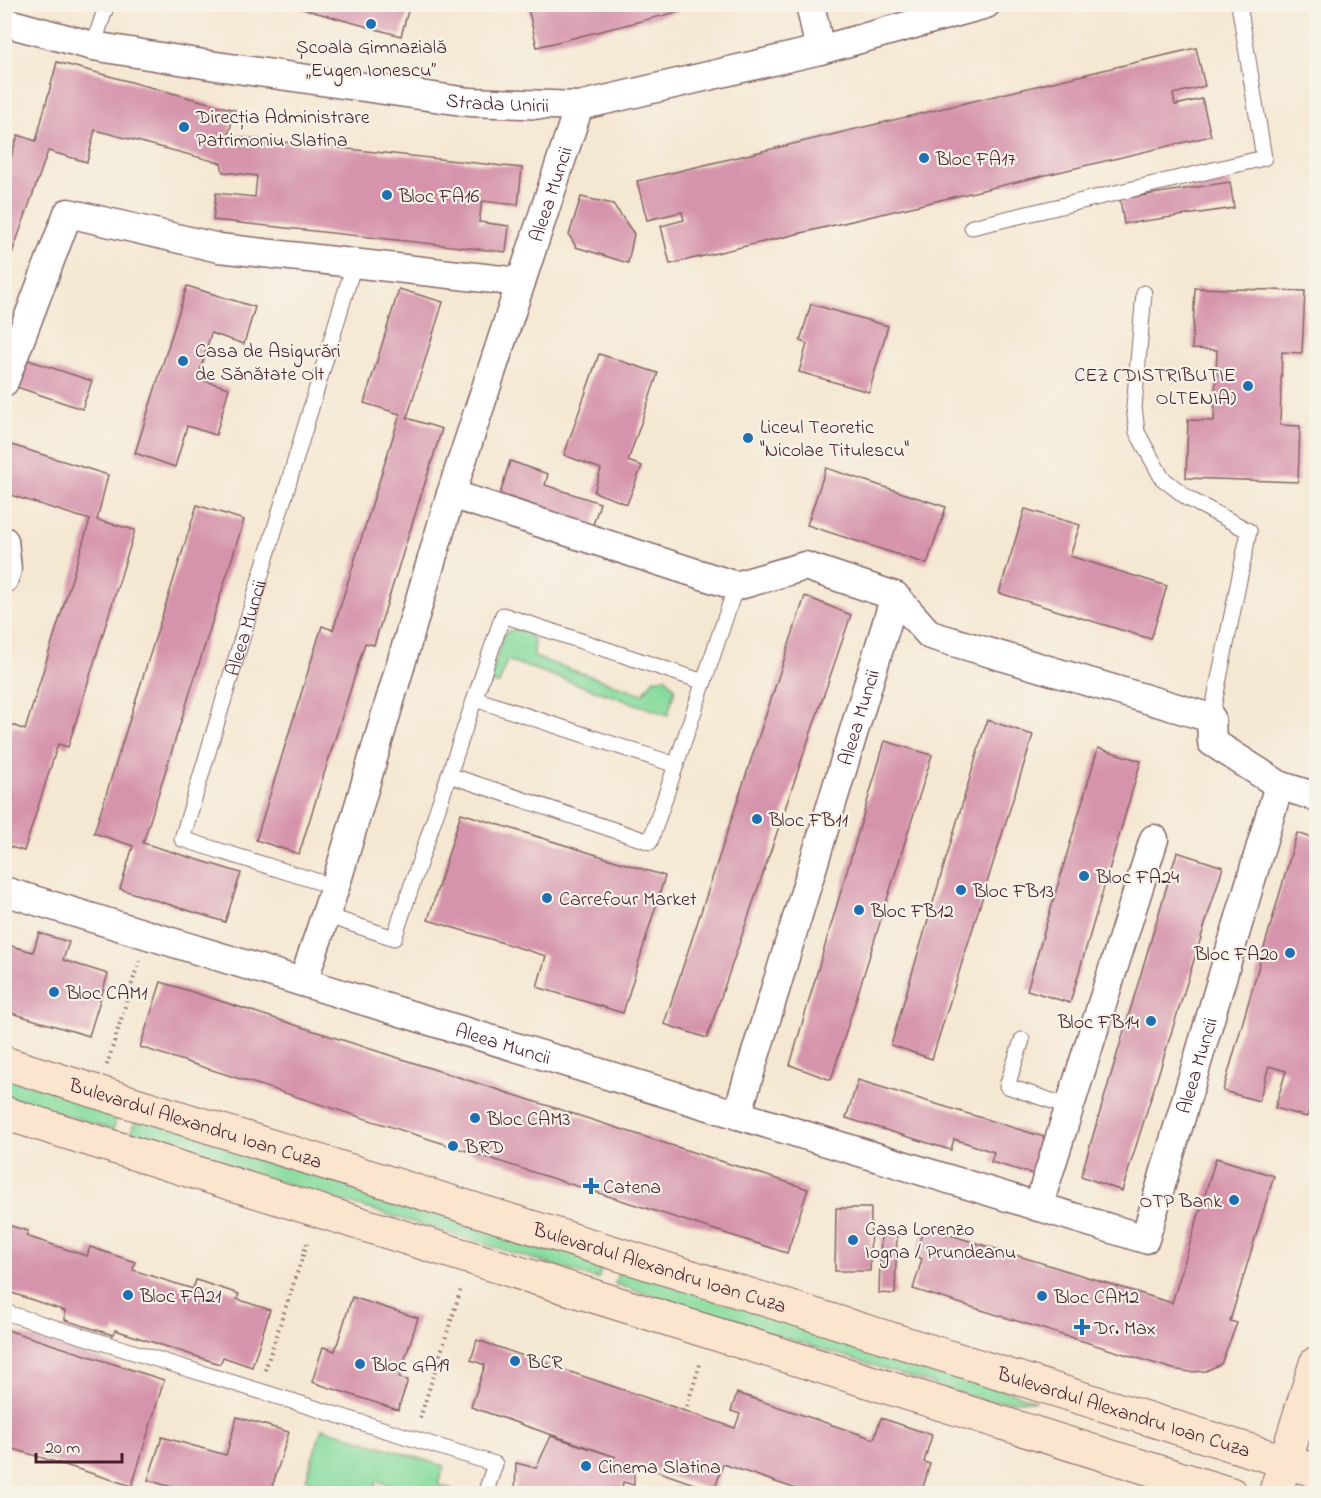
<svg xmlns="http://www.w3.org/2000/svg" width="1321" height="1498" font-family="'Indie Flower',sans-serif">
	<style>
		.green { fill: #86db9d; stroke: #687d64; stroke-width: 1.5 }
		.building { fill: #d694ac }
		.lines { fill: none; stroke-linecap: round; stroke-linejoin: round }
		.lane-casing { stroke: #866566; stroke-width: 17 }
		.street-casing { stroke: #866566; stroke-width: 31 }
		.secondary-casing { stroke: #866566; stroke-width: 35 }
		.path { stroke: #866566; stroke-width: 4; stroke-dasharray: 1.5 4.5; stroke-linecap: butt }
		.lane { stroke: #fff; stroke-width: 15 }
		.street { stroke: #fff; stroke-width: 28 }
		.secondary { stroke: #fce5cf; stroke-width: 33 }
		.poi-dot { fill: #1f6fb2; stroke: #f7f3e8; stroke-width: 2 }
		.labels { text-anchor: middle; stroke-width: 4.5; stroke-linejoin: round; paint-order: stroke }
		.poi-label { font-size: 20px; fill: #4a1f2b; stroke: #f7f3e8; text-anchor: start }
		.street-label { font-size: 20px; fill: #4a1f2b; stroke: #f7f3e8 }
	</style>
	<rect width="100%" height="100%" fill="#f7f3e8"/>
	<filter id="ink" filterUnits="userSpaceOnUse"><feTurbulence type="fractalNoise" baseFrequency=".0167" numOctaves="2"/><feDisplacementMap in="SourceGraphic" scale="12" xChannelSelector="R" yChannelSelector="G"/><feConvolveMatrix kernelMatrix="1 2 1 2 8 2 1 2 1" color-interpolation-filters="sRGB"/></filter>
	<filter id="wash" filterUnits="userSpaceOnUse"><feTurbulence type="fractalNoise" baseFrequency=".008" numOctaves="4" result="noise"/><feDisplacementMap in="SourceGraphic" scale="24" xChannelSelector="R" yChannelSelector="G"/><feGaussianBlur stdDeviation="1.35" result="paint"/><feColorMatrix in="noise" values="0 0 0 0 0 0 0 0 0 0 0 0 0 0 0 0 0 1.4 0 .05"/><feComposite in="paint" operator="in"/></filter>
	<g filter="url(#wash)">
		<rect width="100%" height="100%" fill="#f5e8d3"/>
		<g class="green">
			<polygon points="516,629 527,631 534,641 534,657 643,694 654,679 665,677 675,688 668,715 507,660 499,684 489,683 504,633"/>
			<polygon points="4,1072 120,1107 113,1130 5,1096"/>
			<polygon points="138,1112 606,1256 598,1279 130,1136"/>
			<polygon points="622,1261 1037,1401 986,1401 615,1284"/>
			<polygon points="322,1428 444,1466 438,1484 452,1489 450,1493 417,1493 377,1481 373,1493 352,1493 306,1479"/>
		</g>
		<g id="blocks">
			<g class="building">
				<polygon points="285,4 410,4 401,36"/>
				<polygon points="527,4 705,4 705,5 537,47"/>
				<polygon points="1196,48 1205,86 1173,94 1175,105 1202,99 1211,136 670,264 661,226 684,220 682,212 647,220 637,181"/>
				<polygon points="57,62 235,110 228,136 522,168 518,205 482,201 479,222 509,226 506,252 213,220 216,193 255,197 257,176 223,172 221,163 95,130 87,162 48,151 4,276 4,165 8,166 18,135 36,141"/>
				<polygon points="1230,182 1234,208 1124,224 1120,199"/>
				<polygon points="581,197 613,204 634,234 628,263 576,247 569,235"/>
				<polygon points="187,286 255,307 244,344 211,333 198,379 229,388 216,435 187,426 175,467 135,453"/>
				<polygon points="1195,288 1305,291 1302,353 1282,352 1280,425 1300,426 1298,482 1186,478 1188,420 1214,421 1217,350 1192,349"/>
				<polygon points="399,289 443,302 407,418 442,429 374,645 365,643 299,854 256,840 322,626 333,630 400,414 364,403"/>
				<polygon points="811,304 888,326 869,392 799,372 807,344 800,341"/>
				<polygon points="599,354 658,373 628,461 642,466 627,504 594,492 601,469 564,455"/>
				<polygon points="19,357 92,381 82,409 11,385"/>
				<polygon points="5,443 108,475 97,520 135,530 68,747 58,744 24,851 4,845 4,752 12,725 25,730 90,520 4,493"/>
				<polygon points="510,461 548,474 545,485 600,503 593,525 500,494"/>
				<polygon points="826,468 946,507 927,564 807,525"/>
				<polygon points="197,505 244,520 143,843 241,873 225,922 120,889 133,846 94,833"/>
				<polygon points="1025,509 1080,525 1070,556 1167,586 1151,639 999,593"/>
				<polygon points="805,596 851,615 707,1038 664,1024"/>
				<polygon points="987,720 1033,735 932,1059 891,1045"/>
				<polygon points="885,741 932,755 831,1080 790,1065"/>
				<polygon points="1098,748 1141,761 1070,1003 1027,990"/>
				<polygon points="461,813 665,876 623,1013 537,987 546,956 428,920"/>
				<polygon points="1297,833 1316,839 1316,1085 1307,1117 1275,1108 1286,1071 1269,1066 1259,1101 1223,1091"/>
				<polygon points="1177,852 1223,867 1122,1191 1081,1176"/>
				<polygon points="39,933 69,942 63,960 108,974 89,1036 4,1011 4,944 33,952"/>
				<polygon points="161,982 808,1189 787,1253 140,1047"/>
				<polygon points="858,1080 1047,1138 1036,1175 991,1162 994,1152 954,1139 951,1150 846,1118"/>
				<polygon points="1216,1158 1274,1176 1230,1321 1237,1323 1221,1364 1206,1371 1190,1372 1173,1369 913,1289 922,1259 915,1256 924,1227 1172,1303"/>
				<polygon points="836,1208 871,1208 870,1271 835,1271"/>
				<polygon points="4,1224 28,1231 26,1236 87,1256 90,1247 135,1262 133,1270 193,1289 196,1280 239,1294 237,1299 270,1310 252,1367 223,1357 220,1364 115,1330 113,1335 65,1320 65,1311 9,1292 7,1297 4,1297"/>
				<polygon points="881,1233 897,1233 895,1294 879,1293"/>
				<polygon points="352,1297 418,1318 399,1378 408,1380 398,1410 312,1382 323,1347 335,1351"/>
				<polygon points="4,1329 164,1380 132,1486 4,1446"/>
				<polygon points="477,1340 735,1428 740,1414 731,1411 737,1393 874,1439 881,1418 932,1435 924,1462 930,1464 921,1494 811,1494 723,1464 714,1491 634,1463 634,1485 623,1482 621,1494 515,1494 516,1463 536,1468 551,1436 616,1457 471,1407 485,1365 471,1360"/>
				<polygon points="237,1417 289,1432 270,1494 194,1494 148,1480 162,1437 226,1455"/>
			</g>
		</g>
	</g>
	<g filter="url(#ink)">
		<use href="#blocks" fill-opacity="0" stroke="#866566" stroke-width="1.5"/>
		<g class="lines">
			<g class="lane-casing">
				<g id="lane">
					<polyline points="93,46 107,4"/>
					<polyline points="972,227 1264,158 1239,4"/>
					<polyline points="1144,293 1134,407 1137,432 1162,478 1189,499 1249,531 1211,718"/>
					<polyline points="475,699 676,765"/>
					<polyline points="449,775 503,615 704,682"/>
					<path id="s1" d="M335 887 182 839 354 264"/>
					<polyline points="325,915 394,938 449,775 650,842 736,586"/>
					<polyline points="1022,1040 1007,1086 1070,1107"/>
					<polyline points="4,1312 495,1464 485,1494"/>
					<polyline points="681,1494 681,1492 704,1494"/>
				</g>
			</g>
			<g class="street-casing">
				<g id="street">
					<polyline points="810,4 820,50"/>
					<path id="s2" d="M4 22 93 46 216 66 469 102 579 106 820 50 986 4"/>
					<polyline points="4,382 68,213 219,248 521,282"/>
					<polyline points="451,494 736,586 805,566 895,596 930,635 1211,718 1212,742 1279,785 1316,797"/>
					<polyline points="4,541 7,569 4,579"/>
					<path id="s3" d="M4 891 1145 1239 1279 785"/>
					<path id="s4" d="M303 982 335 887 451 494 579 106"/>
					<path id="s5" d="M737 1115 895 596"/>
					<polyline points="1038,1207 1154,839"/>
				</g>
			</g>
			<g class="secondary-casing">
				<g id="secondary">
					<path id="s6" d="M4 1063 1316 1471"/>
					<polyline points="4,1113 1231,1494"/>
					<polyline points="1275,1494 1316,1363"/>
				</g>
			</g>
			<g class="path">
				<polyline points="107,1065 139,961"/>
				<polyline points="265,1370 308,1240"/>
				<polyline points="685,1412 700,1364"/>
				<polyline points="420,1418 461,1289"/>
			</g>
			<use href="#lane" class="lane"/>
			<use href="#street" class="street"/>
			<use href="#secondary" class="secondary"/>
		</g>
	</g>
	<g class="poi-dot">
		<circle cx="371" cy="24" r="6"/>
		<circle cx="184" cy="127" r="6"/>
		<circle cx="924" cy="158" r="6"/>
		<circle cx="387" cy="195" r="6"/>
		<circle cx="183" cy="361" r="6"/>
		<circle cx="1248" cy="386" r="6"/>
		<circle cx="748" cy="438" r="6"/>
		<circle cx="757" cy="819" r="6"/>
		<circle cx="1084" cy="876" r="6"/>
		<circle cx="961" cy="890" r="6"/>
		<circle cx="547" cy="898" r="6"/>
		<circle cx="859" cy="910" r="6"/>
		<circle cx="1290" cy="953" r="6"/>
		<circle cx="54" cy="992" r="6"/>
		<circle cx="1151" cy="1021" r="6"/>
		<circle cx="475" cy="1118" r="6"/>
		<circle cx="453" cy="1146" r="6"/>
		<path d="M588 1177h6v6h6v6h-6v6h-6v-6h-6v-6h6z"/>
		<circle cx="1234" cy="1200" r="6"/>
		<circle cx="853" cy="1240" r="6"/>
		<circle cx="128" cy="1295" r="6"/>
		<circle cx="1042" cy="1296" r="6"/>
		<path d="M1079 1318h6v6h6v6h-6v6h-6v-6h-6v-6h6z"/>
		<circle cx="515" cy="1361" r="6"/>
		<circle cx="360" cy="1364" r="6"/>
		<circle cx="586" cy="1466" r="6"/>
	</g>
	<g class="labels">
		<g class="poi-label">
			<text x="371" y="53" text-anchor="middle">Școala Gimnazială<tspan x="371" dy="23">„Eugen Ionescu”</tspan></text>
			<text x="196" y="123">Direcția Administrare<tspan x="196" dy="23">Patrimoniu Slatina</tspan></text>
			<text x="936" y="165">Bloc FA17</text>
			<text x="399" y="202">Bloc FA16</text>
			<text x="195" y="357">Casa de Asigurări<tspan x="195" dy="23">de Sănătate Olt</tspan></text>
			<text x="1236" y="381" text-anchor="end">CEZ (DISTRIBUTIE<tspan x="1236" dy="23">OLTENIA)</tspan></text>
			<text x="760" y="433">Liceul Teoretic<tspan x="760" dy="23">"Nicolae Titulescu"</tspan></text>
			<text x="769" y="826">Bloc FB11</text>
			<text x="1096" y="883">Bloc FA24</text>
			<text x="973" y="897">Bloc FB13</text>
			<text x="559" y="905">Carrefour Market</text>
			<text x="871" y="917">Bloc FB12</text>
			<text x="1278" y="960" text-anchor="end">Bloc FA20</text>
			<text x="66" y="999">Bloc CAM1</text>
			<text x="1139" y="1028" text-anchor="end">Bloc FB14</text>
			<text x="487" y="1125">Bloc CAM3</text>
			<text x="465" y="1153">BRD</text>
			<text x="603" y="1193">Catena</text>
			<text x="1222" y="1207" text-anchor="end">OTP Bank</text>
			<text x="865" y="1235">Casa Lorenzo<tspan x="865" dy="23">Iogna / Prundeanu</tspan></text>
			<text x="140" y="1302">Bloc FA21</text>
			<text x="1054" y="1303">Bloc CAM2</text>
			<text x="1094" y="1334">Dr. Max</text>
			<text x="527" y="1368">BCR</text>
			<text x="372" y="1371">Bloc GA19</text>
			<text x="598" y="1473">Cinema Slatina</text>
		</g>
		<g class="street-label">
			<text dy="7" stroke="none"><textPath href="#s2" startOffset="501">Strada Unirii</textPath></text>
			<text dy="7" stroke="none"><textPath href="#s4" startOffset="826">Aleea Muncii</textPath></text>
			<text dy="7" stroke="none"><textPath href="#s1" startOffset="381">Aleea Muncii</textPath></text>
			<text dy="7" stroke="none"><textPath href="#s5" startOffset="416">Aleea Muncii</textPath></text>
			<text dy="7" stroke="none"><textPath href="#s3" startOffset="522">Aleea Muncii</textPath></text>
			<text dy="7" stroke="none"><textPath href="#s3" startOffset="1374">Aleea Muncii</textPath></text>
			<text dy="7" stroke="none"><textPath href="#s6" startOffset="201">Bulevardul Alexandru Ioan Cuza</textPath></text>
			<text dy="7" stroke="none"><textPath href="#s6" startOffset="687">Bulevardul Alexandru Ioan Cuza</textPath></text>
			<text dy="7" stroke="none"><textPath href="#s6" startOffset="1173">Bulevardul Alexandru Ioan Cuza</textPath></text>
		</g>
	</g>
	<rect width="1321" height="1498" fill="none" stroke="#f7f3e8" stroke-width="24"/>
	<path d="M36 1453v9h86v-9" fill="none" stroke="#4a1f2b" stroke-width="3"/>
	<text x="45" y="1453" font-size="18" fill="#4a1f2b" stroke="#f7f3e8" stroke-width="4.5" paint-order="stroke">20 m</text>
</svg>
